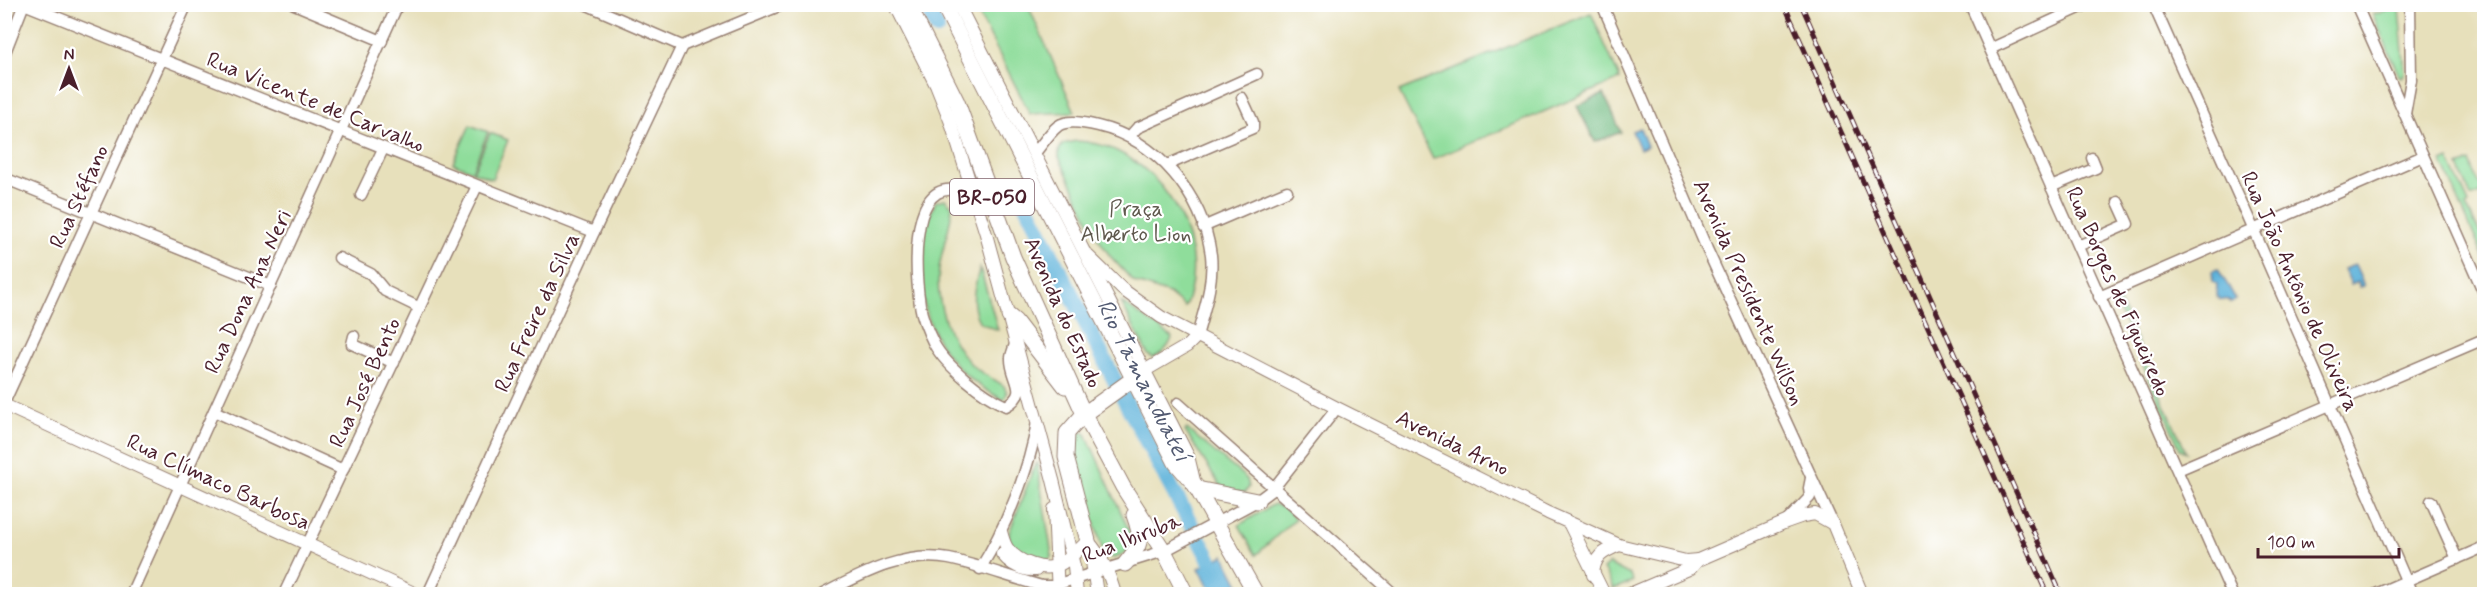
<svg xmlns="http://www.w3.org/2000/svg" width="2489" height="599" font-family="Mynerve,sans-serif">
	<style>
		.green { fill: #8fdd9b; stroke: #6c7e63; stroke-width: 1.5 }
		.forest { fill: #73bc83; stroke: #5e6e57; stroke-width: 1.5 }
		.water { fill: #5db2da; stroke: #546882; stroke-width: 1.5 }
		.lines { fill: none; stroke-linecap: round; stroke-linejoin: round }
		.river { stroke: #5db2da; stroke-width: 16 }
		.minor-casing { stroke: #988073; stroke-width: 13 }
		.major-casing { stroke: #988073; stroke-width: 14 }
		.highway-casing { stroke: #988073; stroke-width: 17 }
		.minor { stroke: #fff; stroke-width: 10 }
		.major { stroke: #fff; stroke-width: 12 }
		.highway { stroke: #fff; stroke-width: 15 }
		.rail-casing { stroke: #4a1f2b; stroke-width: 5 }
		.rail { stroke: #fff; stroke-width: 3; stroke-dasharray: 9; stroke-linecap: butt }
		.labels { text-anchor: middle; stroke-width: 4.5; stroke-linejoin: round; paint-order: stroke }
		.shield { fill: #fff; stroke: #80626b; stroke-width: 1.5 }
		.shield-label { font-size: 21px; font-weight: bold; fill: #4a1f2b }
		.street-label { font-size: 22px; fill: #4a1f2b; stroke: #fff }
		.park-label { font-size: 22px; fill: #5f584d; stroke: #fff }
		.water-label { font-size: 24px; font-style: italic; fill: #525a71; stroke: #fff }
	</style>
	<rect width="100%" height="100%" fill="#fff"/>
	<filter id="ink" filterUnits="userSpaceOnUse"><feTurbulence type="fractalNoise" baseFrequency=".0167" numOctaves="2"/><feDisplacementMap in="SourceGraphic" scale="12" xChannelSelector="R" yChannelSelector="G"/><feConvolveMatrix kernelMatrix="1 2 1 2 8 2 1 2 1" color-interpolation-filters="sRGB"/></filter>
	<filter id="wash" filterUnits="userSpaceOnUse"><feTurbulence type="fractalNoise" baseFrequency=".008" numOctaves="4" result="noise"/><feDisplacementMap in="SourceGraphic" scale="24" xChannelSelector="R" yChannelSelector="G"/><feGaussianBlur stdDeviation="1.35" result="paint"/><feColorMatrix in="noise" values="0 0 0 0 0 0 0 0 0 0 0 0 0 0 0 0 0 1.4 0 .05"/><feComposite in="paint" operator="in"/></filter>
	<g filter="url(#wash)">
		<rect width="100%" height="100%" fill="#e7e0bb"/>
		<g class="green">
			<polygon points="974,5 1028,5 1075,112 1030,114"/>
			<polygon points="2395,7 2399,9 2405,73 2402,77 2399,76 2373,15"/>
			<polygon points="1591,13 1620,79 1433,159 1399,91"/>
			<polygon points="470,125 488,132 472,171 453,163"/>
			<polygon points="490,133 508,140 492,179 473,172"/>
			<path d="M1076 141C1152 143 1215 237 1185 307L1169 294 1134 282 1110 256 1095 234 1059 157V150L1063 144Z"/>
			<polygon points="2449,159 2469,204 2466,206 2484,241 2484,259 2442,162"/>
			<polygon points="2470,162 2483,192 2471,197 2459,167"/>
			<path d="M945 199 952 206C951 228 942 247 939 269 935 301 948 340 970 363 980 374 993 378 1004 386L1007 393 1004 400C940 369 912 310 922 240 924 226 931 213 936 201Z"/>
			<path d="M980 268 998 330 980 323C969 305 974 287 980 268Z"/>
			<polygon points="2118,299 2186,452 2180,449 2116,304"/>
			<path d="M1121 302 1169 335 1172 338C1168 349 1162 353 1153 358L1148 355Z"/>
			<polygon points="1187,429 1247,479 1249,487 1245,493 1223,490 1185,431"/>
			<polygon points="1079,431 1086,434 1133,539 1130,551 1115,558 1107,557 1103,552 1072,448 1072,440"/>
			<polygon points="1037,463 1052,556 1047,562 1016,553 1009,540 1009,533 1035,465"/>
			<polygon points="1274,504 1285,508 1295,519 1256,555 1239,525"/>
			<polygon points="1609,564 1630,575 1633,581 1614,589 1603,569"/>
		</g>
		<polygon class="forest" points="1604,94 1621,132 1595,142 1577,106"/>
		<g class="water">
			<polygon points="1640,128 1647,146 1640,149 1632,131"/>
			<polygon points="2355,265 2364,286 2360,287 2358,282 2351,285 2344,269"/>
			<path d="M2218 269C2224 280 2231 289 2236 300L2231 303 2229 300 2220 299 2216 296 2217 284 2213 281 2212 271Z"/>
			<polygon points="1224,555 1244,594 1213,594 1199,568"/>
		</g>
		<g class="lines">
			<g class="river">
				<polyline points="925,4 937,28"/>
				<polyline points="1018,188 1120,391 1228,594"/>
			</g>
		</g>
	</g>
	<g filter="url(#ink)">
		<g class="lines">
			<g class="minor-casing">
				<g id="minor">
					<polyline points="24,4 594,232"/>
					<polyline points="294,4 382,41"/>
					<polyline points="585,4 682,46 784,4"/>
					<polyline points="1602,4 1707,249 1833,524"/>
					<polyline points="1970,4 2232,594"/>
					<polyline points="2153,4 2248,217 2412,594"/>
					<polyline points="2356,4 2484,293"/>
					<polyline points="2358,8 2371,4"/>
					<polyline points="1990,49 2088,4"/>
					<polyline points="4,55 24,4"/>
					<polyline points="2405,114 2411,80 2410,4"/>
					<polyline points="1129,137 1137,128 1257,74"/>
					<path d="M1034 154C1041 146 1049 133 1058 126 1068 119 1086 123 1098 126 1157 140 1203 195 1211 255 1214 283 1204 310 1197 336"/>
					<polyline points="1167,165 1253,128 1253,122 1242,98"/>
					<polyline points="4,178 271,286"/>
					<polyline points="2051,187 2096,168 2092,158"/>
					<polyline points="361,195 383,149"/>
					<path d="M977 204C970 199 961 192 953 190 908 185 916 278 920 305 922 318 928 332 934 344 946 366 983 396 1006 406 1031 392 1010 379 1011 358 1011 354 1014 348 1015 344"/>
					<polyline points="1203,227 1287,191"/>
					<polyline points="2078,246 2128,224 2118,202"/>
					<polyline points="339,258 371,274 385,291 420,308"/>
					<polyline points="2099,297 2423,156"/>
					<polyline points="354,336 352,344 394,363"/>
					<polyline points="4,403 187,4"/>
					<polyline points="1178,403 1394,594"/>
					<polyline points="214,411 343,470"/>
					<polyline points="2178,470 2484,339"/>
					<polyline points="2431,501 2457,559"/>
					<polyline points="1786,522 1810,497 1809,488 1811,478"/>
					<path d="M980 569C1005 529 1030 469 1037 422"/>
					<polyline points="131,594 398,4"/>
					<polyline points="284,594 477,186"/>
					<polyline points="428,594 594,232 682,46"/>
					<path d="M823 594C860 575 905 550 949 559 978 565 1012 578 1042 586H1052L1164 551 1257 501 1273 489 1337 408"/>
					<polyline points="2376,594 2484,547"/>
				</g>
			</g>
			<g class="major-casing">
				<g id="major">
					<polyline points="895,4 936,85 950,120 986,234 1053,480 1074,566 1077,594"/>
					<polyline points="958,4 1188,456 1195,485"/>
					<polyline points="1085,253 1122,289 1161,317 1337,408 1548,513 1619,545 1686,561 1698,560"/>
					<polyline points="1144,371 1187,346 1197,336"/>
					<polyline points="4,405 416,594"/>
					<polyline points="1054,509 1058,594"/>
					<polyline points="1569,523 1604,594"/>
					<path d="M1001 532C1003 538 1004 544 1008 549 1018 562 1044 572 1059 565 1069 560 1080 548 1088 541"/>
					<path d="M1088 541C1103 558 1109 573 1115 594"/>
					<polyline points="1089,542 1097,594"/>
					<path d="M1002 554C1011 565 1021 571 1036 570"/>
					<path d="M1593 575C1594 556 1603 552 1619 545"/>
					<polyline points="1630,594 1691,568 1698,560 1786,522 1803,516 1815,514 1833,524 1862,594"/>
				</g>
			</g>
			<g class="highway-casing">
				<g id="highway">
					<polyline points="908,4 957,102 1013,257 1084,414 1123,487 1164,551 1186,594"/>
					<polyline points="943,4 1176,463 1195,485 1256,594"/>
					<polyline points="1009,316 1015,321 1065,386"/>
					<polyline points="1197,489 1257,501"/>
					<polyline points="1088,541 1066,457 1067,433 1084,414 1144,371"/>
					<path d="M1125 564C1142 544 1143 540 1134 515"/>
				</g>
			</g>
			<use href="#minor" class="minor"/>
			<use href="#major" class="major"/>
			<use href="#highway" class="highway"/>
			<g class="rail-casing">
				<g id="rail">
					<polyline points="1784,4 2047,594"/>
					<polyline points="1801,4 2061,594"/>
				</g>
			</g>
			<use href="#rail" class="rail"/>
		</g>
	</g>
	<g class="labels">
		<rect class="shield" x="950" y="179" width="84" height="36" rx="4.5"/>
		<g class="shield-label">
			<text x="992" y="204">BR-050</text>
		</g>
		<g class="street-label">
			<text transform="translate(316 101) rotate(22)" y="8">Rua Vicente de Carvalho</text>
			<text transform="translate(78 196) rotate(-65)" y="8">Rua Stéfano</text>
			<text transform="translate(247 291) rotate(-65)" y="8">Rua Dona Ana Neri</text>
			<text transform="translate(2119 291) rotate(66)" y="8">Rua Borges de Figueiredo</text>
			<text transform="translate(2301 291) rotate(66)" y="8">Rua João Antônio de Oliveira</text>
			<text transform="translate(1750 292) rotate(66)" y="8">Avenida Presidente Wilson</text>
			<text transform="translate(536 312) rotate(-65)" y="8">Rua Freire da Silva</text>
			<text transform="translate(1064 312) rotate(66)" y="8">Avenida do Estado</text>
			<text transform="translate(364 382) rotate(-65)" y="8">Rua José Bento</text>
			<text transform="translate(1453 442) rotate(26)" y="8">Avenida Arno</text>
			<text transform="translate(219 481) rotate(25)" y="8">Rua Clímaco Barbosa</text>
			<text transform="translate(1131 537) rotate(-21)" y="8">Rua Ibiruba</text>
		</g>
		<g class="park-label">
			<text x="1136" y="216">Praça<tspan x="1136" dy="25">Alberto Lion</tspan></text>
		</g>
		<g class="water-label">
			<text transform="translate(1144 380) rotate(63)" y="8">Rio Tamanduateí</text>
		</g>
	</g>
	<rect width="2489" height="599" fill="none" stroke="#fff" stroke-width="24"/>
	<g transform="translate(69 69)" stroke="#ffffff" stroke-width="4.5" paint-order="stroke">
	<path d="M0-4.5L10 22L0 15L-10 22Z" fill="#4a1f2b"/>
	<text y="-9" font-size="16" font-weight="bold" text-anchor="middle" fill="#4a1f2b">N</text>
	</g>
	<path d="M2258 548v9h141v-9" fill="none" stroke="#4a1f2b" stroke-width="3"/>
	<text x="2267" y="548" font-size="18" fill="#4a1f2b" stroke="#ffffff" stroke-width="4.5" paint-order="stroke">100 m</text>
</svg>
